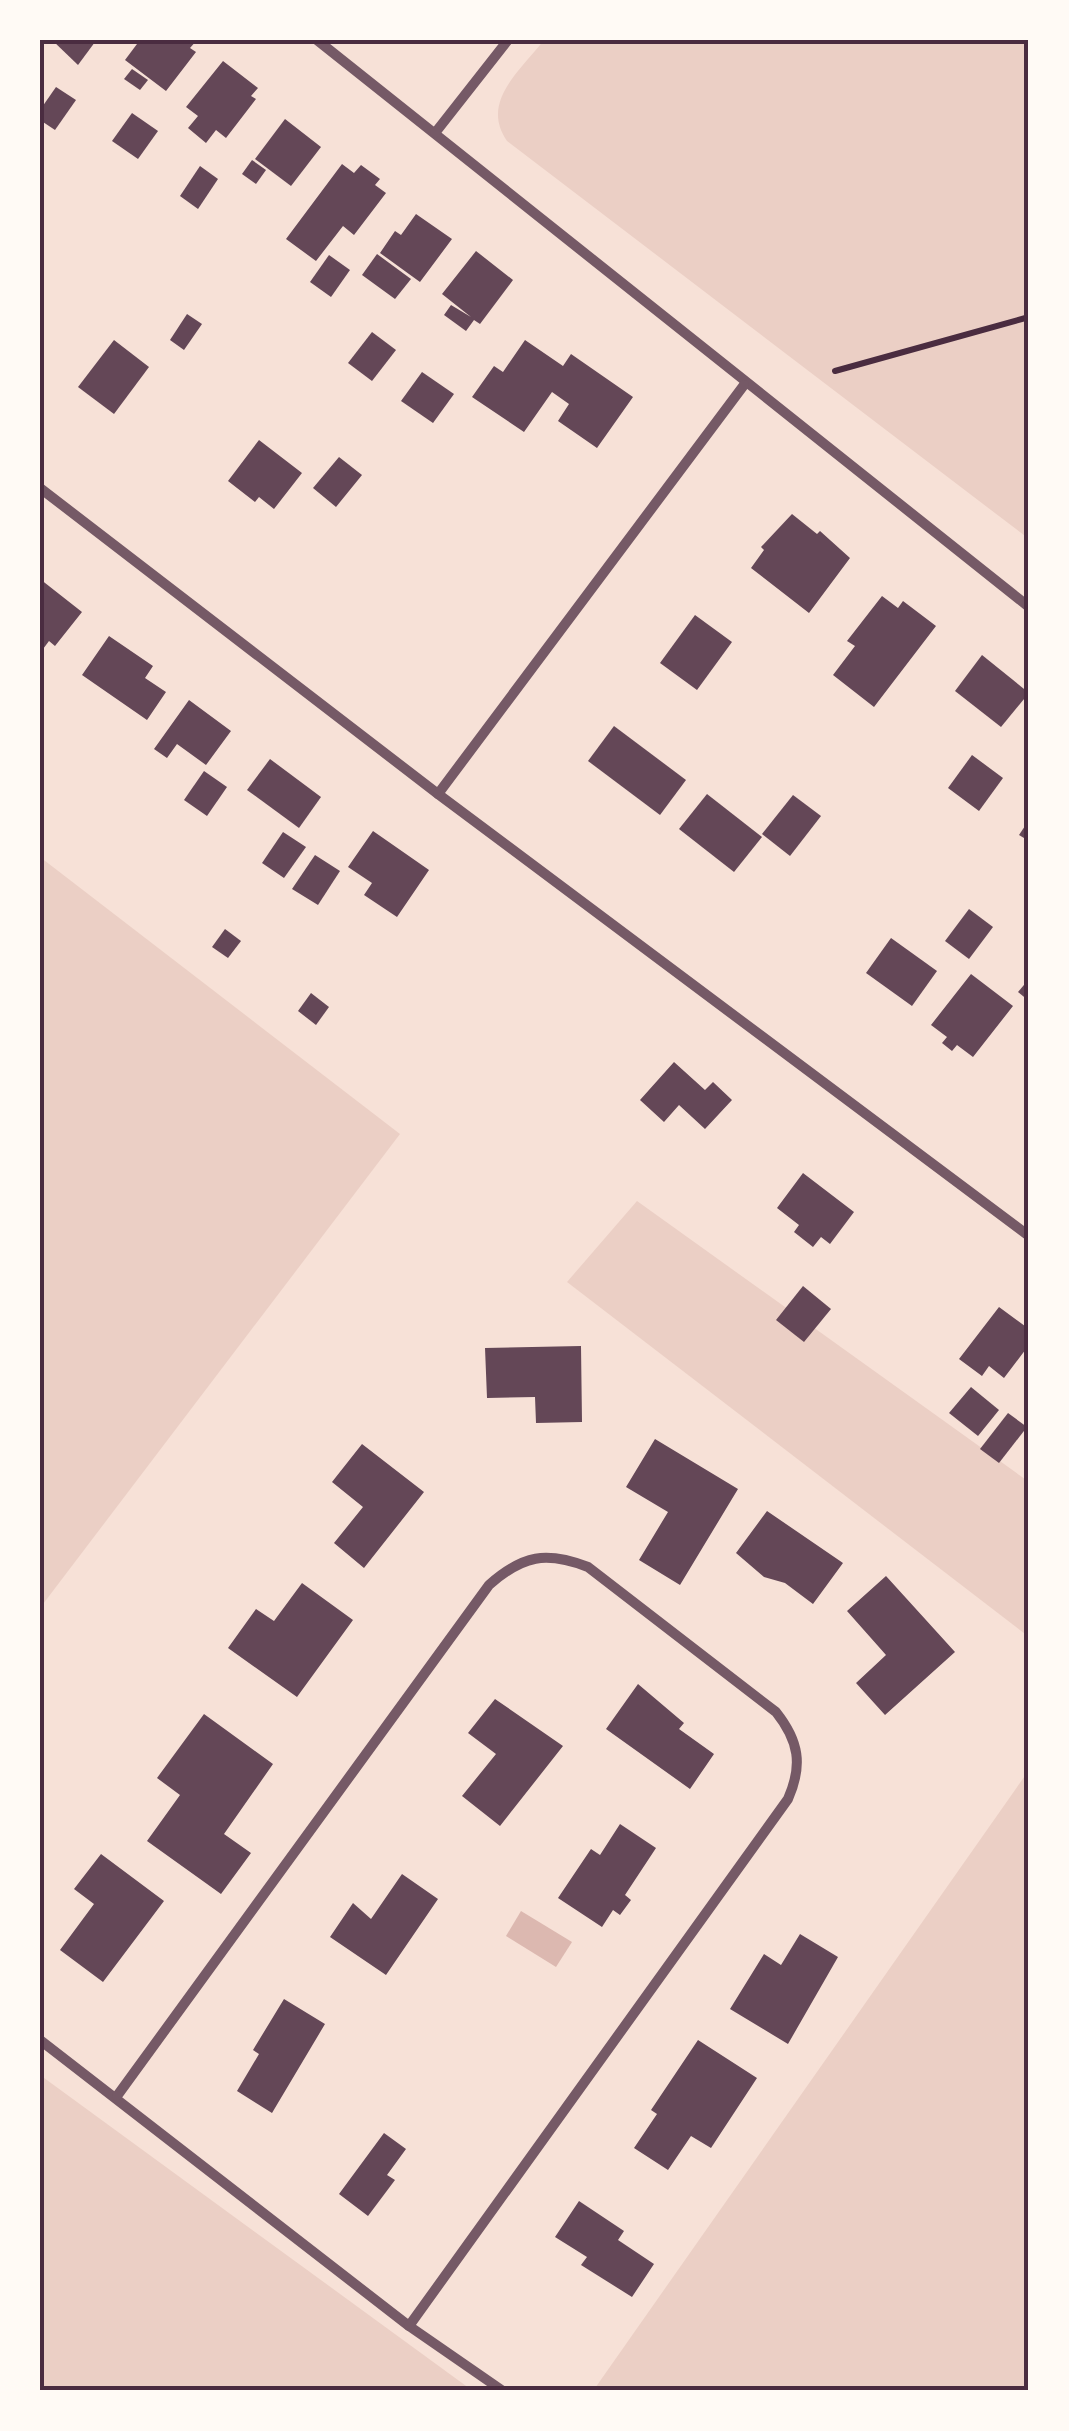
<svg xmlns="http://www.w3.org/2000/svg" width="1069" height="2431" font-family="Raleway,sans-serif">
	<style>
		.green { fill: #ebcfc5 }
		.water { fill: #dcb8b0 }
		.building { fill: #644757 }
		.lines { fill: none; stroke-linecap: round; stroke-linejoin: round }
		.path { stroke: #4a2c40; stroke-width: 6 }
		.minor { stroke: #755966; stroke-width: 10 }
		.neatline { fill: none; stroke: #4a2c40; stroke-width: 4 }
	</style>
	<rect width="100%" height="100%" fill="#f7e1d7"/>
	<g class="green">
		<path d="M544 40H1029V539L507 141C480 102 520 71 544 40Z"/>
		<polygon points="40,857 400,1134 40,1608"/>
		<polygon points="637,1201 1029,1482 1029,1637 567,1282"/>
		<polygon points="1029,1770 1029,2391 593,2391"/>
		<polygon points="40,2075 473,2391 40,2391"/>
	</g>
	<polygon class="water" points="521,1911 572,1942 556,1967 506,1936"/>
	<g class="building">
		<polygon points="52,40 93,40 95,42 78,65"/>
		<polygon points="140,40 197,40 190,48 196,52 166,91 125,60"/>
		<polygon points="223,61 258,88 251,96 256,99 226,138 216,130 206,143 188,128 198,116 186,107"/>
		<polygon points="132,69 148,80 140,90 124,79"/>
		<polygon points="56,87 76,100 55,130 40,120 40,110"/>
		<polygon points="132,113 158,131 138,159 112,141"/>
		<polygon points="285,119 321,147 291,186 255,159"/>
		<polygon points="252,160 266,170 256,184 242,174"/>
		<polygon points="342,164 354,173 361,165 380,179 375,185 386,193 354,235 343,226 316,261 286,239"/>
		<polygon points="200,166 218,179 198,209 180,196"/>
		<polygon points="416,214 452,239 420,282 380,253 395,231 401,235"/>
		<polygon points="476,251 513,280 480,324 474,320 466,331 444,315 451,305 471,317 442,294"/>
		<polygon points="377,254 411,279 395,299 362,275"/>
		<polygon points="329,255 350,270 331,297 310,282"/>
		<polygon points="187,314 202,324 184,350 170,340"/>
		<polygon points="372,332 396,350 372,381 348,363"/>
		<polygon points="114,340 149,367 114,414 78,387"/>
		<polygon points="525,340 563,366 571,354 633,397 597,448 558,421 569,404 552,392 524,432 472,397 494,366 503,372"/>
		<polygon points="422,372 454,394 433,423 401,401"/>
		<polygon points="259,440 302,473 274,509 259,497 255,502 228,481"/>
		<polygon points="339,457 362,475 336,507 313,488"/>
		<polygon points="792,514 817,534 820,531 850,558 809,613 751,568 764,550 761,547"/>
		<polygon points="40,579 82,612 55,646 49,641 40,653"/>
		<polygon points="882,596 898,608 903,601 936,626 874,707 833,675 855,646 847,641"/>
		<polygon points="695,615 732,642 697,690 660,663"/>
		<polygon points="109,636 153,666 145,678 166,692 147,720 82,675"/>
		<polygon points="982,655 1029,693 1001,727 955,691"/>
		<polygon points="189,700 231,731 206,765 177,744 167,758 154,749"/>
		<polygon points="614,726 686,780 660,815 588,761"/>
		<polygon points="972,755 1003,778 979,811 948,788"/>
		<polygon points="270,759 321,797 299,828 247,790"/>
		<polygon points="204,771 227,787 207,816 184,800"/>
		<polygon points="707,794 762,837 734,872 679,829"/>
		<polygon points="793,795 821,816 790,856 762,834"/>
		<polygon points="1029,820 1029,841 1019,835"/>
		<polygon points="373,831 429,870 397,917 364,895 372,883 348,867"/>
		<polygon points="283,832 306,847 284,878 262,863"/>
		<polygon points="315,855 340,871 318,905 292,889"/>
		<polygon points="969,909 993,927 969,959 945,941"/>
		<polygon points="225,929 241,941 228,958 212,947"/>
		<polygon points="891,938 937,971 912,1006 866,973"/>
		<polygon points="971,974 1013,1006 973,1057 957,1045 952,1051 942,1043 947,1037 931,1025"/>
		<polygon points="1029,979 1029,1001 1018,992"/>
		<polygon points="311,993 329,1007 316,1025 298,1011"/>
		<polygon points="674,1062 705,1090 713,1082 732,1100 705,1129 679,1105 664,1122 640,1100"/>
		<polygon points="803,1173 854,1212 830,1244 821,1237 813,1247 794,1232 799,1225 777,1208"/>
		<polygon points="803,1286 831,1309 804,1342 776,1320"/>
		<polygon points="999,1307 1029,1329 1029,1345 1004,1378 989,1366 982,1376 959,1359"/>
		<polygon points="581,1346 582,1422 536,1423 535,1397 487,1398 485,1348"/>
		<polygon points="971,1387 999,1410 978,1436 949,1413"/>
		<polygon points="1008,1413 1027,1427 999,1463 980,1449"/>
		<polygon points="655,1439 738,1489 680,1585 639,1560 668,1512 626,1487"/>
		<polygon points="362,1444 424,1492 364,1568 334,1543 363,1507 332,1482"/>
		<polygon points="767,1511 843,1563 813,1604 785,1583 764,1577 736,1553"/>
		<polygon points="886,1576 955,1652 885,1715 856,1683 886,1655 847,1611"/>
		<polygon points="302,1583 353,1620 297,1697 228,1648 256,1609 274,1621"/>
		<polygon points="638,1684 684,1723 679,1729 714,1754 690,1789 606,1729"/>
		<polygon points="495,1699 563,1746 500,1826 462,1796 496,1754 468,1733"/>
		<polygon points="204,1714 273,1764 224,1834 251,1853 221,1894 147,1841 180,1795 157,1778"/>
		<polygon points="620,1824 656,1848 625,1895 631,1900 620,1915 613,1910 602,1927 558,1898 591,1849 600,1855"/>
		<polygon points="101,1854 164,1901 103,1982 60,1950 94,1904 74,1889"/>
		<polygon points="402,1874 438,1899 386,1975 330,1937 353,1903 371,1919"/>
		<polygon points="800,1934 838,1957 788,2044 730,2009 764,1954 781,1965"/>
		<polygon points="284,1999 325,2024 272,2113 237,2091 259,2054 253,2050"/>
		<polygon points="698,2040 757,2078 711,2148 691,2136 668,2170 634,2148 657,2114 651,2110"/>
		<polygon points="384,2133 406,2149 387,2175 395,2180 368,2216 339,2194"/>
		<polygon points="579,2201 624,2231 618,2240 654,2264 632,2297 581,2265 587,2257 555,2237"/>
	</g>
	<g class="lines">
		<polyline class="path" points="835,371 1029,317"/>
		<g class="minor">
			<polyline points="317,40 1029,607"/>
			<polyline points="435,133 508,40"/>
			<polyline points="40,488 438,794 1029,1236"/>
			<polyline points="438,794 744,385"/>
			<polyline points="40,2040 409,2326 503,2391"/>
			<path d="M117 2096 489 1585C523 1555 546 1551 588 1567L776 1712C799 1741 803 1765 788 1799L409 2326"/>
		</g>
	</g>
	<rect width="1069" height="2431" fill="none" stroke="#fffaf5" stroke-width="85"/>
	<rect x="42" y="42" width="984" height="2346" class="neatline"/>
</svg>
